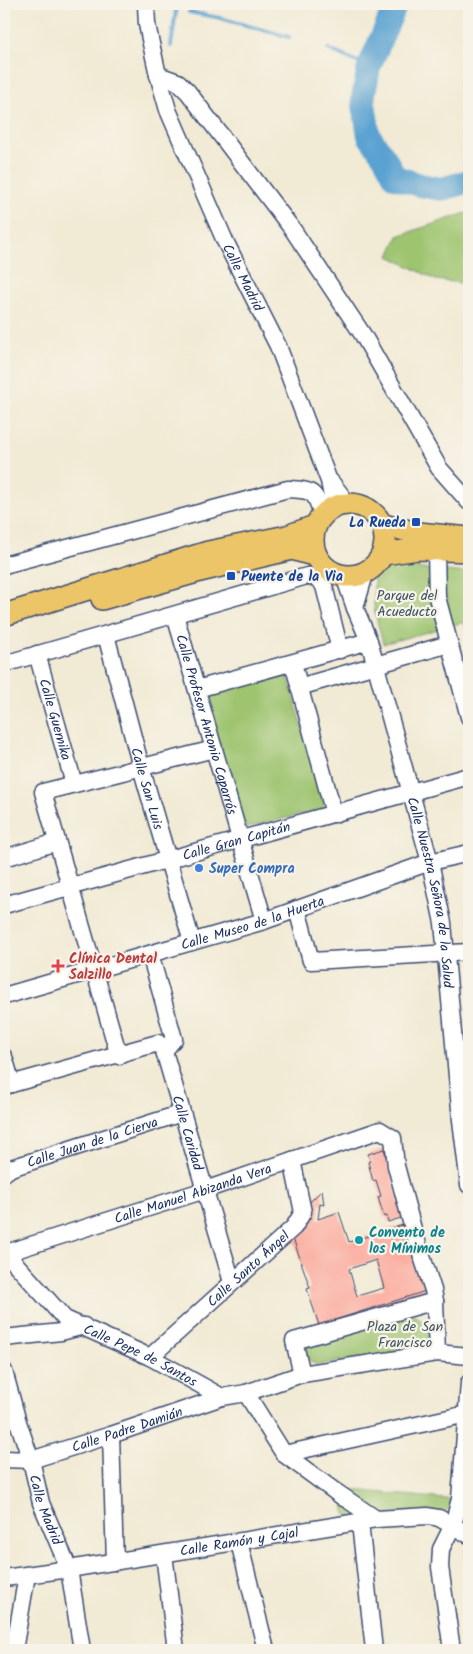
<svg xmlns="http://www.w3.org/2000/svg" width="473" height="1654" font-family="Kalam,sans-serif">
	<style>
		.green { fill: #9ec46f; stroke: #5c7a66 }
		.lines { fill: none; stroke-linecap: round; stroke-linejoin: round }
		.stream { stroke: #5aa2d1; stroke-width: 4 }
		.river { stroke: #5aa2d1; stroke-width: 24 }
		.building { fill: #fca497; fill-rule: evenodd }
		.minor-casing { stroke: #3b4b70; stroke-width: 19 }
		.major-casing { stroke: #3b4b70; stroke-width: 24 }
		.minor { stroke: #fff; stroke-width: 16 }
		.major { stroke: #edc569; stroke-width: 21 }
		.transit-dot { fill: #1a4fb4; stroke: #f7f3e8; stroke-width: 2 }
		.shop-dot { fill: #3f7fe0; stroke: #f7f3e8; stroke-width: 2 }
		.health-dot { fill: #e0444e; stroke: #f7f3e8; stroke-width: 2 }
		.culture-dot { fill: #0f9aa8; stroke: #f7f3e8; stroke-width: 2 }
		.labels { text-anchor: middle; stroke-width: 4.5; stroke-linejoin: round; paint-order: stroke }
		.street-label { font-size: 14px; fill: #1b2f5e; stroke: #f7f3e8 }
		.transit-label { font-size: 14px; font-weight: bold; fill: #164399; stroke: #f7f3e8; text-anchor: end }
		.park-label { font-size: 14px; fill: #3c5462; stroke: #f7f3e8 }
		.shop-label { font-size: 14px; font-weight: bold; fill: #366cbe; stroke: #f7f3e8; text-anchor: start }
		.health-label { font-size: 14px; font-weight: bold; fill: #be3a42; stroke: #f7f3e8; text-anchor: start }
		.culture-label { font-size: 14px; font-weight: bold; fill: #0d838f; stroke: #f7f3e8; text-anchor: start }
	</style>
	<rect width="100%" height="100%" fill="#f7f3e8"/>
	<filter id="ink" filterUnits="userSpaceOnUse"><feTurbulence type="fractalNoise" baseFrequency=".02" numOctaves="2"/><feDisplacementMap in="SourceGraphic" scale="10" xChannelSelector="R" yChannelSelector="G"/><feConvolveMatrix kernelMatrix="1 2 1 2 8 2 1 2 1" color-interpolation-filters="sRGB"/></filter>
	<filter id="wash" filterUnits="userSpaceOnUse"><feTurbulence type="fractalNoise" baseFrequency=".0096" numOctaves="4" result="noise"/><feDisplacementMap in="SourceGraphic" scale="20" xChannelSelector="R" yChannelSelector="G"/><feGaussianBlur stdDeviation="1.12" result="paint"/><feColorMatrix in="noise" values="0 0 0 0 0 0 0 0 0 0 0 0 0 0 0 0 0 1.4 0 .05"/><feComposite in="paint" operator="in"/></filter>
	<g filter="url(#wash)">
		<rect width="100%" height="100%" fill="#f1ead4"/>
		<g class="green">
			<polygon points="469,212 469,284 436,280 389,256 398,236"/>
			<polygon points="387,566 469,573 469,640 464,622 383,644 374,609 374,576"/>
			<polygon points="286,668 325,809 244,828 203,690"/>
			<path d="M409 1313C428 1322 431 1327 428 1348L317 1365 306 1358 305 1349 308 1342Z"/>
			<polygon points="344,1489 455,1500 445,1512 349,1516 345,1514"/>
		</g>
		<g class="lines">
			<g class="stream">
				<polyline points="189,12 220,18 289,37"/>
				<polyline points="171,46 177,4"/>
				<polyline points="328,49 369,67"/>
			</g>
			<polyline class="river" points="396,4 369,67 363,98 369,136 385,158 395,177 420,185 442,189 469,181"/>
		</g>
		<g id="blocks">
			<g class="building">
				<polygon points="384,1149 404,1217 388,1222 387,1216 384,1217 378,1197 381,1196 376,1180 373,1181 368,1162 370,1161 368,1154"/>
				<path d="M322 1190 324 1205 320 1204 318 1219 339 1212 349 1242 406 1224 429 1290 319 1325 307 1289 310 1288 294 1241 290 1237 309 1203ZM376 1260 384 1288 357 1296 349 1269Z"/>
			</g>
		</g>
	</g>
	<g filter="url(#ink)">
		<use href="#blocks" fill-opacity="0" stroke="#3b4b70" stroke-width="1"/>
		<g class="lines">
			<g class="minor-casing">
				<g id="minor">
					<path id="s1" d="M146 4 147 24 150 39 158 75 168 110 225 241 278 346 329 481 334 507"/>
					<polyline points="158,75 178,82 188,92 293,230 363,335 439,468 469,502"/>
					<polyline points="331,482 348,504"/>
					<polyline points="436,550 437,597 469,717"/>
					<path d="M4 565 288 489C313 490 315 491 322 515"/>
					<path id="s2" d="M344 576 355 608 369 641 430 862 443 923 461 1120 469 1185"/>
					<polyline points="355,608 365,574"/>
					<path id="s3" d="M175 615 264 921"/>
					<path id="s4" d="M106 635 141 767 192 942"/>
					<path id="s5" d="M37 654 74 784"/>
					<polyline points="293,663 334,814"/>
					<path d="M4 664 307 576C315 577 319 578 324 586L340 650"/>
					<polyline points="299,687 449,644"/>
					<polyline points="197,689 369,641"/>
					<polyline points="4,858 57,842"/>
					<path id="s6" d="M4 905 469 776"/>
					<polyline points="297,909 311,961 469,952"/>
					<polyline points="150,954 174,1039 164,1051"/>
					<path id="s7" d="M4 996 264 921 430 862 469 853"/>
					<polyline points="119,1056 43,792 214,749"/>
					<polyline points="4,1057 12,1084"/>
					<path id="s8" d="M4 1086 158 1043 164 1051 232 1282"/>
					<path id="s9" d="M4 1173 11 1168 182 1113"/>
					<path id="s10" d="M4 1251 65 1319 150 1357 222 1397 246 1393 302 1374"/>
					<path id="s11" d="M6 1253 205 1190 380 1130 393 1138 396 1166 413 1229 433 1290 435 1301 437 1353"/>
					<polyline points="435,1301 294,1341 302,1374 437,1353 469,1356"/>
					<polyline points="4,1338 61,1332 84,1326"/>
					<path id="s12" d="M150 1357 294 1227 303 1212 292 1160"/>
					<path id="s13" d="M4 1371 18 1422 31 1460 41 1503 69 1569 82 1650"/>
					<polyline points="246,1393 284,1454 344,1498"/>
					<polyline points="111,1435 115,1562"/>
					<polyline points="284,1454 467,1414"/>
					<path id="s14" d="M4 1459 31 1460 111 1435 222 1397"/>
					<polyline points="336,1492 376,1519"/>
					<polyline points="360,1523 374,1650"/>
					<polyline points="239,1542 266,1650"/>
					<polyline points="164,1554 176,1650"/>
					<path id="s15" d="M4 1578 69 1569 376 1519 428 1516 439 1518 469 1535"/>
					<polyline points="14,1650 27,1575"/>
					<polyline points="452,1650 440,1567 441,1549 453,1525 460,1499 469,1383"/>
				</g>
			</g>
			<g class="major-casing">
				<g id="major">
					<circle cx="349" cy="540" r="36"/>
					<polyline points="383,525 418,533 469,538"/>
					<polyline points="384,554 418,549 468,551"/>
					<polyline points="102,599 204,570 292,549 316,556"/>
					<polyline points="4,615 208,552 287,536 315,526"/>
				</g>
			</g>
			<use href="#minor" class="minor"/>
			<use href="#major" class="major"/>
		</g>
	</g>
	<g class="transit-dot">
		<rect x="411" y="517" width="10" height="10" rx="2.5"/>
		<rect x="226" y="571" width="10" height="10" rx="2.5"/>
	</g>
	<circle class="shop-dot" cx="199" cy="868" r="5"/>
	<path class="health-dot" d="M55.5 958.5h5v5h5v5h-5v5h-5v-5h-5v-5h5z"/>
	<circle class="culture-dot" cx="359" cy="1240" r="5"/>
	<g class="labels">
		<g class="street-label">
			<text dy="5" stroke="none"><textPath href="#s1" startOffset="292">Calle Madrid</textPath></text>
			<text dy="5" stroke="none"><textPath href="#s5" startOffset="68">Calle Guernika</textPath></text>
			<text dy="5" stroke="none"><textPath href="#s3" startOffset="114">Calle Profesor Antonio Caparrós</textPath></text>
			<text dy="5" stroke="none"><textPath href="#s4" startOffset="159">Calle San Luis</textPath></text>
			<text dy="5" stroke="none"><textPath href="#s6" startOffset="241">Calle Gran Capitán</textPath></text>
			<text dy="5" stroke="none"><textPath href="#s2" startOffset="329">Calle Nuestra Señora de la Salud</textPath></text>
			<text dy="5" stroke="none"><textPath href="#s7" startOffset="259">Calle Museo de la Huerta</textPath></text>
			<text dy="5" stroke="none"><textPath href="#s8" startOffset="255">Calle Caridad</textPath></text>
			<text dy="5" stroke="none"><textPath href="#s9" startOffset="94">Calle Juan de la Cierva</textPath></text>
			<text dy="5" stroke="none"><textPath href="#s11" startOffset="196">Calle Manuel Abizanda Vera</textPath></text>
			<text dy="5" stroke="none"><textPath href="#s12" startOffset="132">Calle Santo Ángel</textPath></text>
			<text dy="5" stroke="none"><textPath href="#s10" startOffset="175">Calle Pepe de Santos</textPath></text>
			<text dy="5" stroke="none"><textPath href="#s14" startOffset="128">Calle Padre Damián</textPath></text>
			<text dy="5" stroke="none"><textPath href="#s13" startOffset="145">Calle Madrid</textPath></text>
			<text dy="5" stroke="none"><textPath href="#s15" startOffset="238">Calle Ramón y Cajal</textPath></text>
		</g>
		<g class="transit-label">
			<text x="406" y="527">La Rueda</text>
			<text x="241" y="581" text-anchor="start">Puente de la Via</text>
		</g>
		<g class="park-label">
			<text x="407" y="600">Parque del<tspan x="407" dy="16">Acueducto</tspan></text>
			<text x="405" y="1331">Plaza de San<tspan x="405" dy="16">Francisco</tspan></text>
		</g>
		<g class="shop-label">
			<text x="209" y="873">Super Compra</text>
		</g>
		<g class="health-label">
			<text x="69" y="963">Clínica Dental<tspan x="69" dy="16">Salzillo</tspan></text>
		</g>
		<g class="culture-label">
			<text x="369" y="1237">Convento de<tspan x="369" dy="16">los Mínimos</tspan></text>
		</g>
	</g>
	<rect width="473" height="1654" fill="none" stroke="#f7f3e8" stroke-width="20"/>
</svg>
